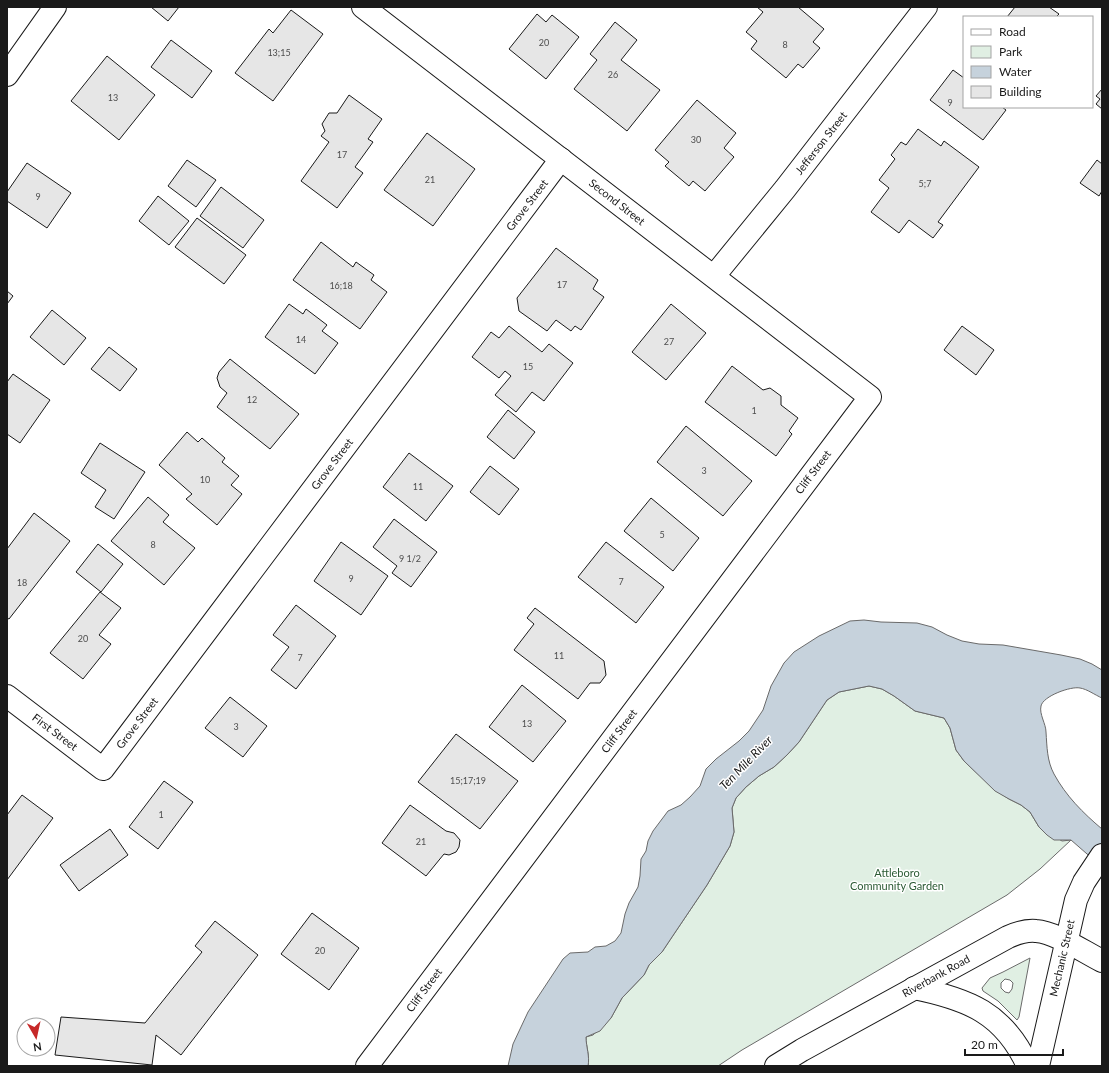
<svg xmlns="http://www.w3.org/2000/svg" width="1109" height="1073" font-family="Lato,sans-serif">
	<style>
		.green { fill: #e0efe3; stroke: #6a6a6a; fill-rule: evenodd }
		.water { fill: #c6d2dc; stroke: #6a6a6a }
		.building { fill: #e6e6e6; stroke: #1a1a1a }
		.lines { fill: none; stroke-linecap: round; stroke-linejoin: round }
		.minor-casing { stroke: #1a1a1a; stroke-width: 24 }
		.minor { stroke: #fff; stroke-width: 22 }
		.labels { text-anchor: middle; stroke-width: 3; stroke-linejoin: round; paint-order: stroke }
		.number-label { font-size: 9px; fill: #4d4d4d }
		.street-label { font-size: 11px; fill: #1a1a1a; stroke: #fff }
		.park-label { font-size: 11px; fill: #2b5a34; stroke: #fff }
		.water-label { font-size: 12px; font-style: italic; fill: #1a1a1a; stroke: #fff }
	</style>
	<rect width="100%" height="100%" fill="#fff"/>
	<g class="green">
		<path d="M869 686 882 689 894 696 915 711 944 718 950 728 956 750 964 761 995 790 1009 799 1021 805 1030 812 1039 827 1062 841 1071 840 1040 869 1007 895 742 1050 718 1066H588C590 1056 586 1047 586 1037L593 1035 611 1018 622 998 644 975 649 965 662 952 672 937 707 885 730 846 734 832 732 808 736 798 746 787 759 776 774 767 787 755 799 742 827 700 839 692Z"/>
		<path d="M1030 958 1019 1017 1017 1020 998 1001 983 991 982 988 990 978 1003 972ZM1005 979 1010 980 1013 983 1012 989 1009 993 1005 992 1001 988V983Z"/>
	</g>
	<path class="water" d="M864 620 881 622 917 623 932 627 947 635 962 641 979 644 1003 645 1061 655 1080 659 1092 664 1102 670V698C1095 695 1087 689 1080 688 1071 686 1043 696 1041 706 1039 714 1046 724 1046 732 1047 747 1047 761 1054 774 1066 796 1083 813 1102 829V867L1071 840H1054L1047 835 1039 827 1030 812 1021 805 1009 799 995 791 964 761 956 750 950 728 944 718 915 711 894 696 882 689 869 686 839 692 827 700 799 742 787 755 774 767 759 776 746 787 736 798 732 808 734 832 730 846 707 885 672 937 662 952 649 965 644 975 622 998 611 1018 600 1031 586 1037C586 1047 590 1056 588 1066H508L513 1044 528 1012 563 959 570 953 588 952 595 947 606 946 615 941 621 933 625 914 629 903 638 887 640 876 641 859 646 851 648 841 653 831 668 811 681 805 690 797 700 786 706 769 716 759 739 741 749 731 763 710 771 686 784 663 794 652 819 636 850 621Z"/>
	<g class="building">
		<polygon points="151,7 179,7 168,21"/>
		<polygon points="757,7 798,7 824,29 813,42 820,48 803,68 798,64 786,78 751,49 757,41 746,32 763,12"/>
		<polygon points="1015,7 1049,7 1059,14 1056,17 1007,17"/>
		<polygon points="291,10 323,34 273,101 235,73 269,29 273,33"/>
		<polygon points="537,14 546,22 552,15 579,37 546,79 509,49"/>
		<polygon points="615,22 637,40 621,60 660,90 627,131 574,89 597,60 590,54"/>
		<polygon points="171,40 212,71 192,98 151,67"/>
		<polygon points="107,56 155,95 119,140 71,101"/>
		<polygon points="953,70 964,78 964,107 1002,107 1006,110 983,140 930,100"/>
		<polygon points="1102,89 1102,109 1096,104 1100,99 1096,96"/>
		<polygon points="349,95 382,119 368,139 373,142 355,167 363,173 337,208 301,181 329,142 321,136 325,131 322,124 329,113 337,113"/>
		<polygon points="697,100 736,133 724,148 734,157 705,191 693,181 689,186 665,166 669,162 655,150"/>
		<polygon points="918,129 941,146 944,141 979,167 938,222 943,225 933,238 909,220 899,233 871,212 889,188 879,180 895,159 891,155 901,142 906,145"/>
		<polygon points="427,133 475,169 433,226 384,190"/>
		<polygon points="187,160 216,180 196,207 168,186"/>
		<polygon points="1097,160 1102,164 1102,191 1099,196 1080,183"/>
		<polygon points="27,163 71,193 47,228 7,201 7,192"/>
		<polygon points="221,187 264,220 243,248 200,216"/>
		<polygon points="158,196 189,221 169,245 139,221"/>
		<polygon points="197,218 246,255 224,284 175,247"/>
		<polygon points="321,242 353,267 356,262 374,275 371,280 387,292 360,329 293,280"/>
		<polygon points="556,248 598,280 593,289 604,297 581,330 575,326 571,331 556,320 547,331 519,311 517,298"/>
		<polygon points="7,291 13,296 7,304"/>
		<polygon points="289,304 303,314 306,309 327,325 322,331 338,343 315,374 265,337"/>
		<polygon points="671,304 706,333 666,380 632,352"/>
		<polygon points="52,310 86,338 64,365 30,337"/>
		<polygon points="509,326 542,352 549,344 573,363 544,401 532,392 516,412 495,395 511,376 505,371 499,378 472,357 491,332 499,338"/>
		<polygon points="962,326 994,350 976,375 944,350"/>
		<polygon points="109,347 137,369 120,391 91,369"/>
		<polygon points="230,359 299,414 270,449 217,407 227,393 220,387 217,378 219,372"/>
		<polygon points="732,366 763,390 770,388 781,396 781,405 798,418 789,431 792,434 776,456 705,402"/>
		<polygon points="13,374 50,400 20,443 7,434 7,382"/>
		<polygon points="508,410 535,432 514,459 487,437"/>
		<polygon points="686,426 752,481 723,516 657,462"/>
		<polygon points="187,432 198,442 202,438 225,458 222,462 239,476 231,485 242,494 217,525 186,499 192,494 159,465"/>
		<polygon points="100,443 145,472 114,519 95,507 106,490 81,473"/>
		<polygon points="409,453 453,486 426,521 383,487"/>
		<polygon points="490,466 519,489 499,515 470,492"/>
		<polygon points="148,497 169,515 163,522 195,548 164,585 111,541"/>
		<polygon points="651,498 699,538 673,571 624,531"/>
		<polygon points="34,513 70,541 9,619 7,618 7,549"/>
		<polygon points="394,519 437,552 411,587 392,573 397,566 373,547"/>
		<polygon points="341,542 388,576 361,615 314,581"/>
		<polygon points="606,542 664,587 636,623 578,577"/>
		<polygon points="98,544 123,564 101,592 76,572"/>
		<polygon points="100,592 121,608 99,635 111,644 83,679 50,653"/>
		<polygon points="296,605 336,636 296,689 271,670 289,647 273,635"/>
		<polygon points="535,608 604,661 606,675 600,683 590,683 578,699 514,650 534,624 527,618"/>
		<polygon points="522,685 566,721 533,762 489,727"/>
		<polygon points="230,697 267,726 243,757 205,728"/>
		<polygon points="456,734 518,781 480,829 418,782"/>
		<polygon points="164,781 193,802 158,849 129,827"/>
		<polygon points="22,795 53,818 7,880 7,815"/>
		<polygon points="410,805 446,831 454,833 460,840 459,847 456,852 449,855 444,854 426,876 382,843"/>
		<polygon points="110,829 128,855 79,891 60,865"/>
		<polygon points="312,913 359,948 329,990 281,954"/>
		<polygon points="215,921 258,955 181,1055 156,1035 152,1065 55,1055 61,1017 145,1023 202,952 195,946"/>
	</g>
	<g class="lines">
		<g class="minor-casing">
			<g id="minor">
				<polyline points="363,7 870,397 367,1066"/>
				<polyline points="7,75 55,7"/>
				<polyline points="714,276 785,189 926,7"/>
				<polyline points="7,696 103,769 561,159"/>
				<path d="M914 988C968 999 1004 1013 1028 1066"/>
				<path d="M776 1066 802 1050 1008 937C1017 933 1026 930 1036 931 1055 932 1084 952 1102 961"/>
				<polyline points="1038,1066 1076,900 1084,882 1102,855"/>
			</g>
		</g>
		<use href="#minor" class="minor"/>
	</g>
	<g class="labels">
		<g class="number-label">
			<text x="544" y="46">20</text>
			<text x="785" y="48">8</text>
			<text x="279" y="56">13;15</text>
			<text x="613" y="78">26</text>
			<text x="113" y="101">13</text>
			<text x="950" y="106">9</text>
			<text x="696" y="143">30</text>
			<text x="342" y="158">17</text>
			<text x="430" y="183">21</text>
			<text x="925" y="187">5;7</text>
			<text x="38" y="200">9</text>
			<text x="562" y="288">17</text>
			<text x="341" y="289">16;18</text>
			<text x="301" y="343">14</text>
			<text x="669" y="345">27</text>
			<text x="528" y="370">15</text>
			<text x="252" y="403">12</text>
			<text x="754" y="414">1</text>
			<text x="704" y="474">3</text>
			<text x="205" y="483">10</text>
			<text x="418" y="490">11</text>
			<text x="662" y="538">5</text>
			<text x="153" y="548">8</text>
			<text x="410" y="562">9 1/2</text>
			<text x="351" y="582">9</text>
			<text x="621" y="585">7</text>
			<text x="22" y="586">18</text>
			<text x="83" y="642">20</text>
			<text x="559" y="659">11</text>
			<text x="300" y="661">7</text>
			<text x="527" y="727">13</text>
			<text x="236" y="730">3</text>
			<text x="468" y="784">15;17;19</text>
			<text x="161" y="818">1</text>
			<text x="421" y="845">21</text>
			<text x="320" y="954">20</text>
		</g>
		<g class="street-label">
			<text transform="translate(821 143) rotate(-52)" y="4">Jefferson Street</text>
			<text transform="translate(617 202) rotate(38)" y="4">Second Street</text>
			<text transform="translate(527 205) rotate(-53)" y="4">Grove Street</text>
			<text transform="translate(332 464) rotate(-53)" y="4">Grove Street</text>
			<text transform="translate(813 472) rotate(-53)" y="4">Cliff Street</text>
			<text transform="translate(137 723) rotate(-53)" y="4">Grove Street</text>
			<text transform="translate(619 731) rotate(-53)" y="4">Cliff Street</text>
			<text transform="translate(55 732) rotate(37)" y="4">First Street</text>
			<text transform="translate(1062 958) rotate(-77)" y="4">Mechanic Street</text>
			<text transform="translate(936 976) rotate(-29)" y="4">Riverbank Road</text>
			<text transform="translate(424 990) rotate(-53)" y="4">Cliff Street</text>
		</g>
		<g class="park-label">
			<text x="897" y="877">Attleboro<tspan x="897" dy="13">Community Garden</tspan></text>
		</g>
		<g class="water-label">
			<text transform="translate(746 763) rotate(-46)" y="4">Ten Mile River</text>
		</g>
	</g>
	<rect width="1109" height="1073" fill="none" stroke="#1a1a1a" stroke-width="16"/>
	<rect x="963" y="16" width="130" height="92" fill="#ffffff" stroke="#a3a3a3"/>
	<rect x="971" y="29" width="20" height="6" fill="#ffffff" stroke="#a3a3a3"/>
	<text x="999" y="36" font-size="12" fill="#1a1a1a">Road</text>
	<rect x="971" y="46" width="20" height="12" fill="#e0efe3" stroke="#a3a3a3"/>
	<text x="999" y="56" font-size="12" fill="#1a1a1a">Park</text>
	<rect x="971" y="66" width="20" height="12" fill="#c6d2dc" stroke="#a3a3a3"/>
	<text x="999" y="76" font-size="12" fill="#1a1a1a">Water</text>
	<rect x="971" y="86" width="20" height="12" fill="#e6e6e6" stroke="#a3a3a3"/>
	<text x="999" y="96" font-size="12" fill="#1a1a1a">Building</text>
	<g transform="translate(36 1037) rotate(171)"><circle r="19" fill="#ffffff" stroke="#a3a3a3"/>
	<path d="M0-3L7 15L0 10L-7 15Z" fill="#c62828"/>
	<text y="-6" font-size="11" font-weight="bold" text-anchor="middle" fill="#1a1a1a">N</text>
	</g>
	<path d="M965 1049v6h98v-6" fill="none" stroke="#1a1a1a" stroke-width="2"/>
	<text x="971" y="1049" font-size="12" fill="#1a1a1a" stroke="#ffffff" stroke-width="3" paint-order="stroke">20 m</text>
</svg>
